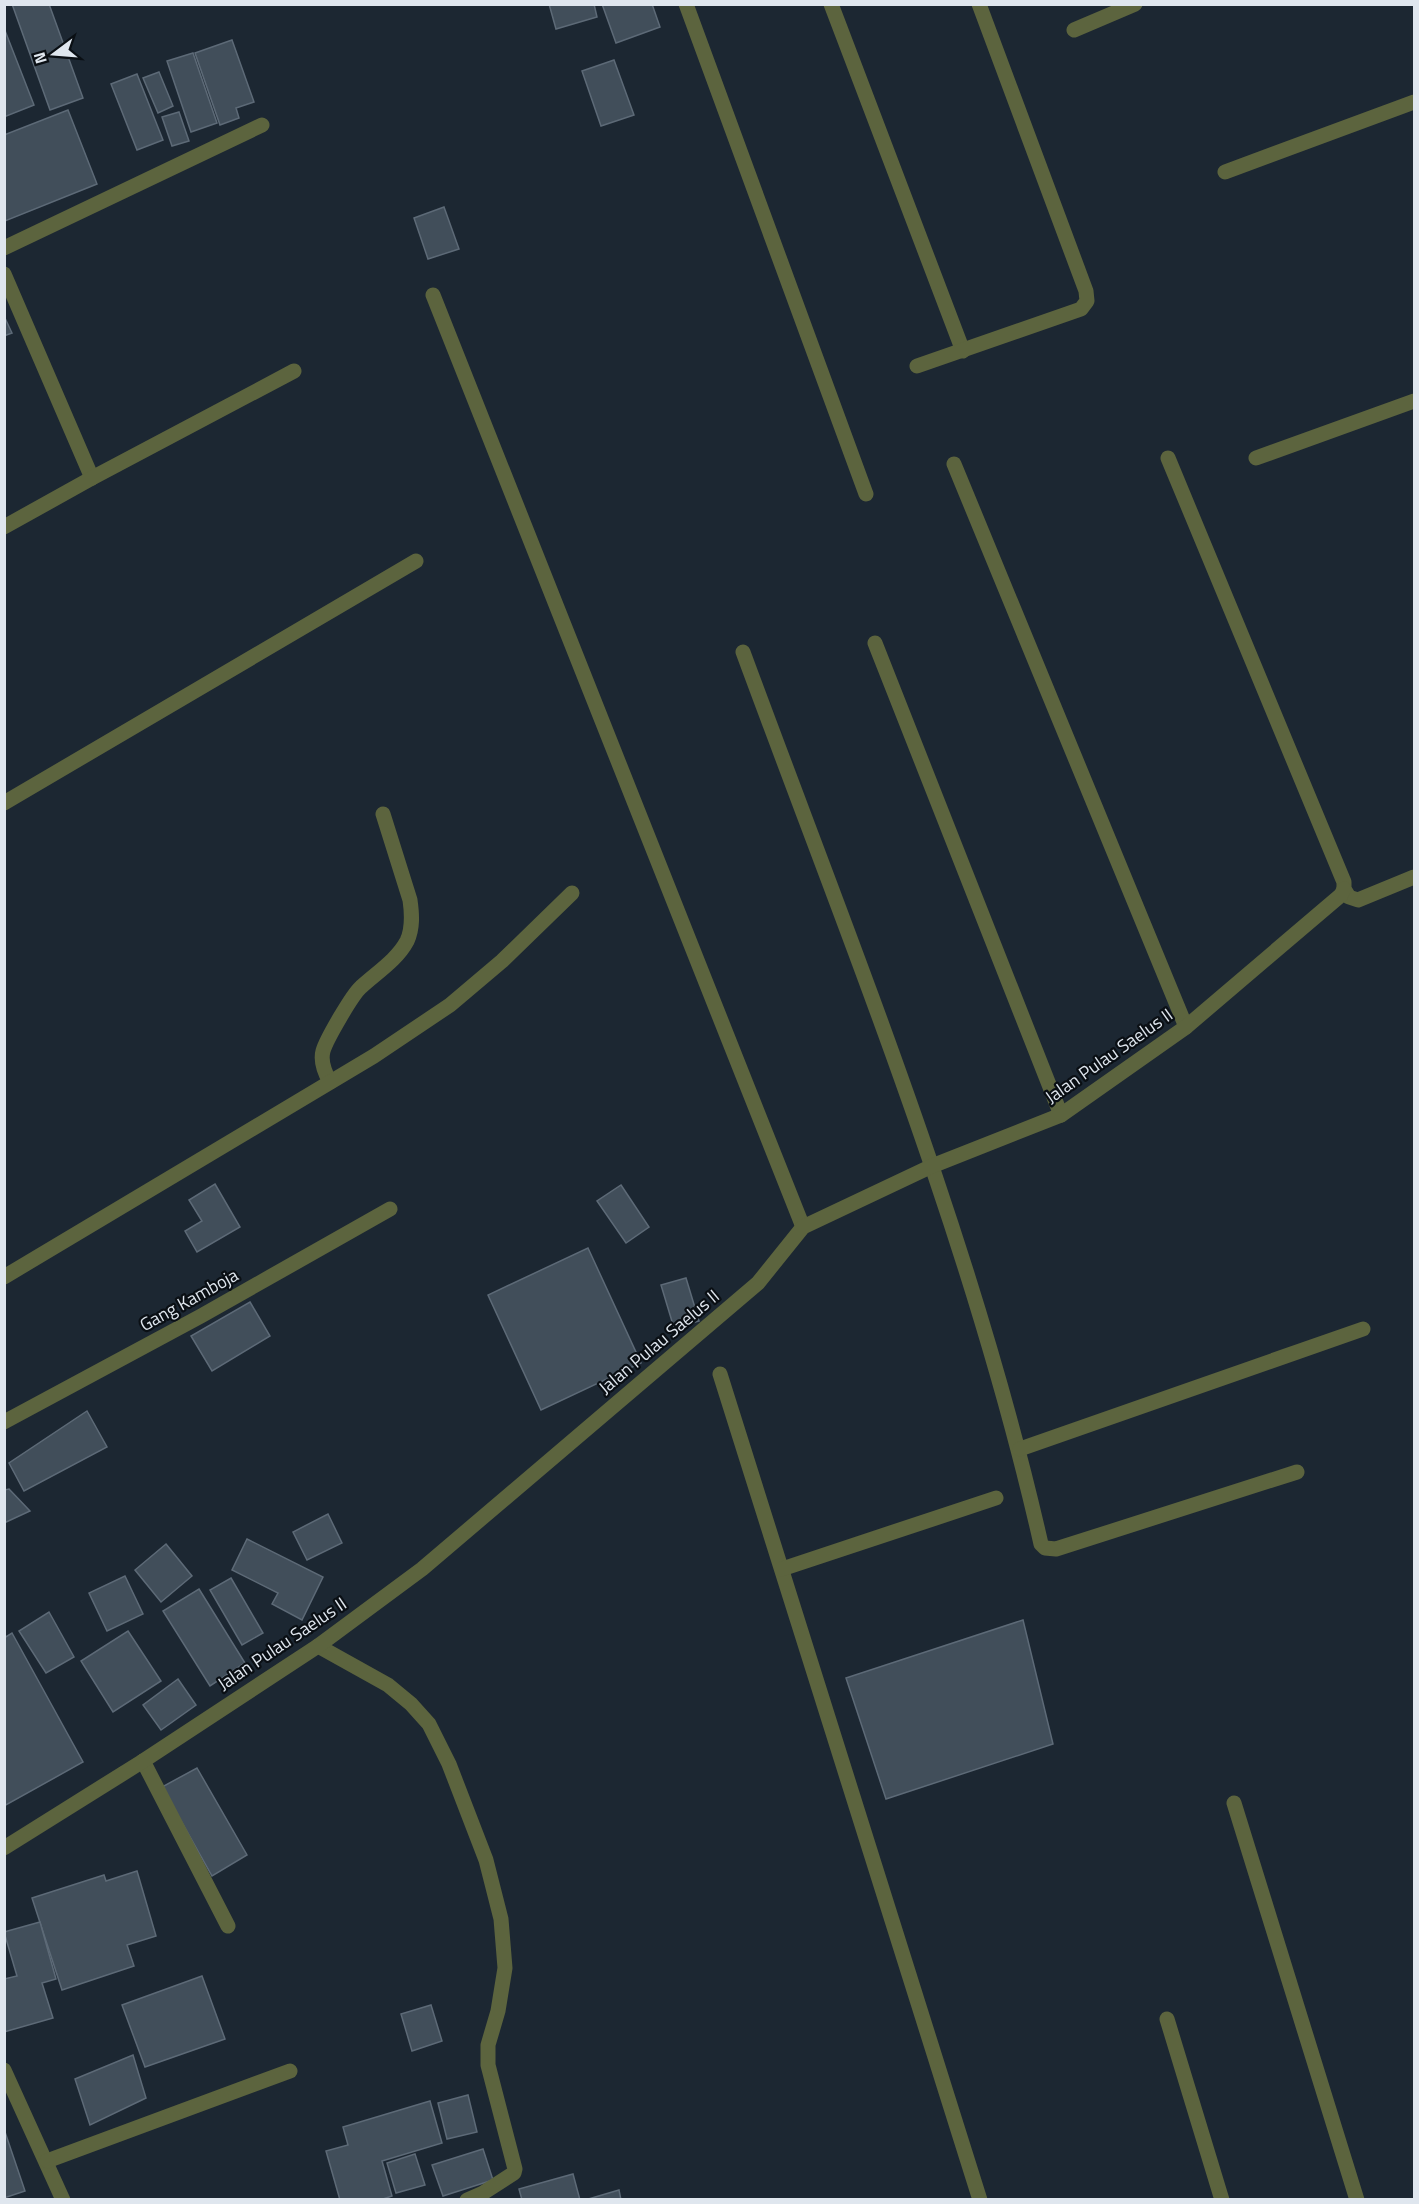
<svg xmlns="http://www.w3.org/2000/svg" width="1419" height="2204" font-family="'Titillium Web',sans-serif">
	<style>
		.building { fill: #414e5a; stroke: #5d6a77; stroke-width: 1.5 }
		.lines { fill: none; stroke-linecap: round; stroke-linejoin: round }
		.minor { stroke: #5c643e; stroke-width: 15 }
		.labels { text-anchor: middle; stroke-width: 4.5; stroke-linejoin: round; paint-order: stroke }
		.street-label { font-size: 18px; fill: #dfe6ee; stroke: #0a0f14 }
	</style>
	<rect width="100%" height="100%" fill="#1c2732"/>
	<g class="building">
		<polygon points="12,4 49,4 83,98 50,110"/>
		<polygon points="549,4 594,4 597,17 556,29"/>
		<polygon points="602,4 652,4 660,27 616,43"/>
		<polygon points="4,28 34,105 4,117"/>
		<polygon points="232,40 254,102 236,108 239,118 220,125 195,53"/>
		<polygon points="193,53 217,123 191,132 167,61"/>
		<polygon points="614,60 634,115 601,126 582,71"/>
		<polygon points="159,72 173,106 158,113 143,78"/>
		<polygon points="137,74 163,140 137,150 111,84"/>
		<polygon points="68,110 97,184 5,221 4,135"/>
		<polygon points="179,112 189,141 172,146 162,117"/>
		<polygon points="444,207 459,249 428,259 414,218"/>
		<polygon points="4,316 12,333 4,336"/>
		<polygon points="215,1184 240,1227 197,1252 185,1231 202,1221 189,1200"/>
		<polygon points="621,1185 649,1227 626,1243 597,1201"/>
		<polygon points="588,1248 641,1363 541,1410 488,1295"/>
		<polygon points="686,1278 699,1321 674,1328 661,1285"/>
		<polygon points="250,1302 270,1336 212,1371 191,1336"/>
		<polygon points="87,1411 107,1447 24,1491 9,1463"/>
		<polygon points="9,1489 30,1511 4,1523 4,1490"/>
		<polygon points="328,1514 342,1543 307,1560 293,1532"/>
		<polygon points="247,1539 323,1577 302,1620 272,1604 278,1593 232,1570"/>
		<polygon points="166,1544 192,1576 161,1602 135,1570"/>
		<polygon points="125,1576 143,1614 107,1631 89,1593"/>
		<polygon points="231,1578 263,1633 242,1645 210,1590"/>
		<polygon points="199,1589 245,1663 210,1686 163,1611"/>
		<polygon points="49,1612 74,1657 46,1673 19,1631"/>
		<polygon points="1023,1620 1053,1744 886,1799 846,1678"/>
		<polygon points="128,1631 161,1681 113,1712 81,1661"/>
		<polygon points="12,1633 83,1762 4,1806 4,1638"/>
		<polygon points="178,1679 196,1705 161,1730 143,1705"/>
		<polygon points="197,1768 247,1855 212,1876 162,1787"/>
		<polygon points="137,1871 156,1936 127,1945 134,1966 62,1990 32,1898 104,1875 106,1881"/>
		<polygon points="40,1922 56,1979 42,1983 53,2018 4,2032 4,1979 17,1976 4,1932"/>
		<polygon points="202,1976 225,2039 145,2067 122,2005"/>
		<polygon points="431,2005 442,2041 412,2051 401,2014"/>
		<polygon points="133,2055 146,2098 90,2125 75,2079"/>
		<polygon points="468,2095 477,2132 447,2139 438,2103"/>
		<polygon points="430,2101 442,2143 382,2161 392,2196 380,2200 340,2200 326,2151 348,2145 343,2127"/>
		<polygon points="4,2129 25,2191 4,2198"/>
		<polygon points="483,2149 493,2180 443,2196 432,2165"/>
		<polygon points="415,2154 425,2185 396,2193 387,2163"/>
		<polygon points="573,2174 580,2200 522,2200 519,2189"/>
		<polygon points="619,2190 621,2200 585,2200"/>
	</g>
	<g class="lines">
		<g class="minor">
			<polyline points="686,4 866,494"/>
			<polyline points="831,4 963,351"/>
			<polyline points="1074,30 1135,4"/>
			<polyline points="1225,172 1414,102"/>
			<polyline points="4,248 262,125"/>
			<polyline points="4,274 92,478"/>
			<polyline points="433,295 803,1227"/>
			<polyline points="917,366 1081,309 1087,301 1086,291 979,4"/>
			<polyline points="1168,458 1344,882 1344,889 1349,897 1358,900 1414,877"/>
			<polyline points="1256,458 1414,401"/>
			<polyline points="954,464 1186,1027"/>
			<polyline points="4,527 92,478 294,371"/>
			<polyline points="875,643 1061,1115"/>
			<path d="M743 652C851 945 972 1239 1041 1544L1045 1548 1056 1549 1297 1472"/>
			<polyline points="4,803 416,561"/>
			<path d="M330 1082C325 1073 320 1062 323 1051 326 1040 352 995 361 987 376 973 397 960 407 941 413 928 412 914 410 900L383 814"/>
			<polyline points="4,1277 374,1056 450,1005 502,961 572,893"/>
			<polyline points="720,1374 980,2200"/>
			<polyline points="4,1422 201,1316 390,1209"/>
			<polyline points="1020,1449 1363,1329"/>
			<polyline points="782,1569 996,1498"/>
			<polyline points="318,1646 388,1685 411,1704 429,1724 449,1764 486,1860 501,1919 505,1968 498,2011 488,2045 488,2065 515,2169 514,2173 483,2193 467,2200"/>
			<polyline points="143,1761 228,1926"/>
			<polyline points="1234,1803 1357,2200"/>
			<polyline points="4,1848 143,1761 318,1646 422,1569 758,1283 803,1227 932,1166 1061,1115 1186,1027 1341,895 1344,889"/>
			<polyline points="1167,2019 1222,2200"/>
			<polyline points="4,2070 63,2200"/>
			<polyline points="47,2161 290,2071"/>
		</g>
	</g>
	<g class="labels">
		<g class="street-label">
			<text transform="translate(1109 1056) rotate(-35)" y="6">Jalan Pulau Saelus II</text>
			<text transform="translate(189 1300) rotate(-29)" y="6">Gang Kamboja</text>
			<text transform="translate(659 1342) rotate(-40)" y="6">Jalan Pulau Saelus II</text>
			<text transform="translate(282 1644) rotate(-34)" y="6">Jalan Pulau Saelus II</text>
		</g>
	</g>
	<rect width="1419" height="2204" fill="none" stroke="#dfe6ee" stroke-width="12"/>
	<g transform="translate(54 54) rotate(254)" stroke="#0a0f14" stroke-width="4.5" paint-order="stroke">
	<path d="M0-4.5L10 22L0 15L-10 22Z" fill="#dfe6ee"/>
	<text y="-9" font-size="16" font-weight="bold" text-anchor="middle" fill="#dfe6ee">N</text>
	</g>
</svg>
